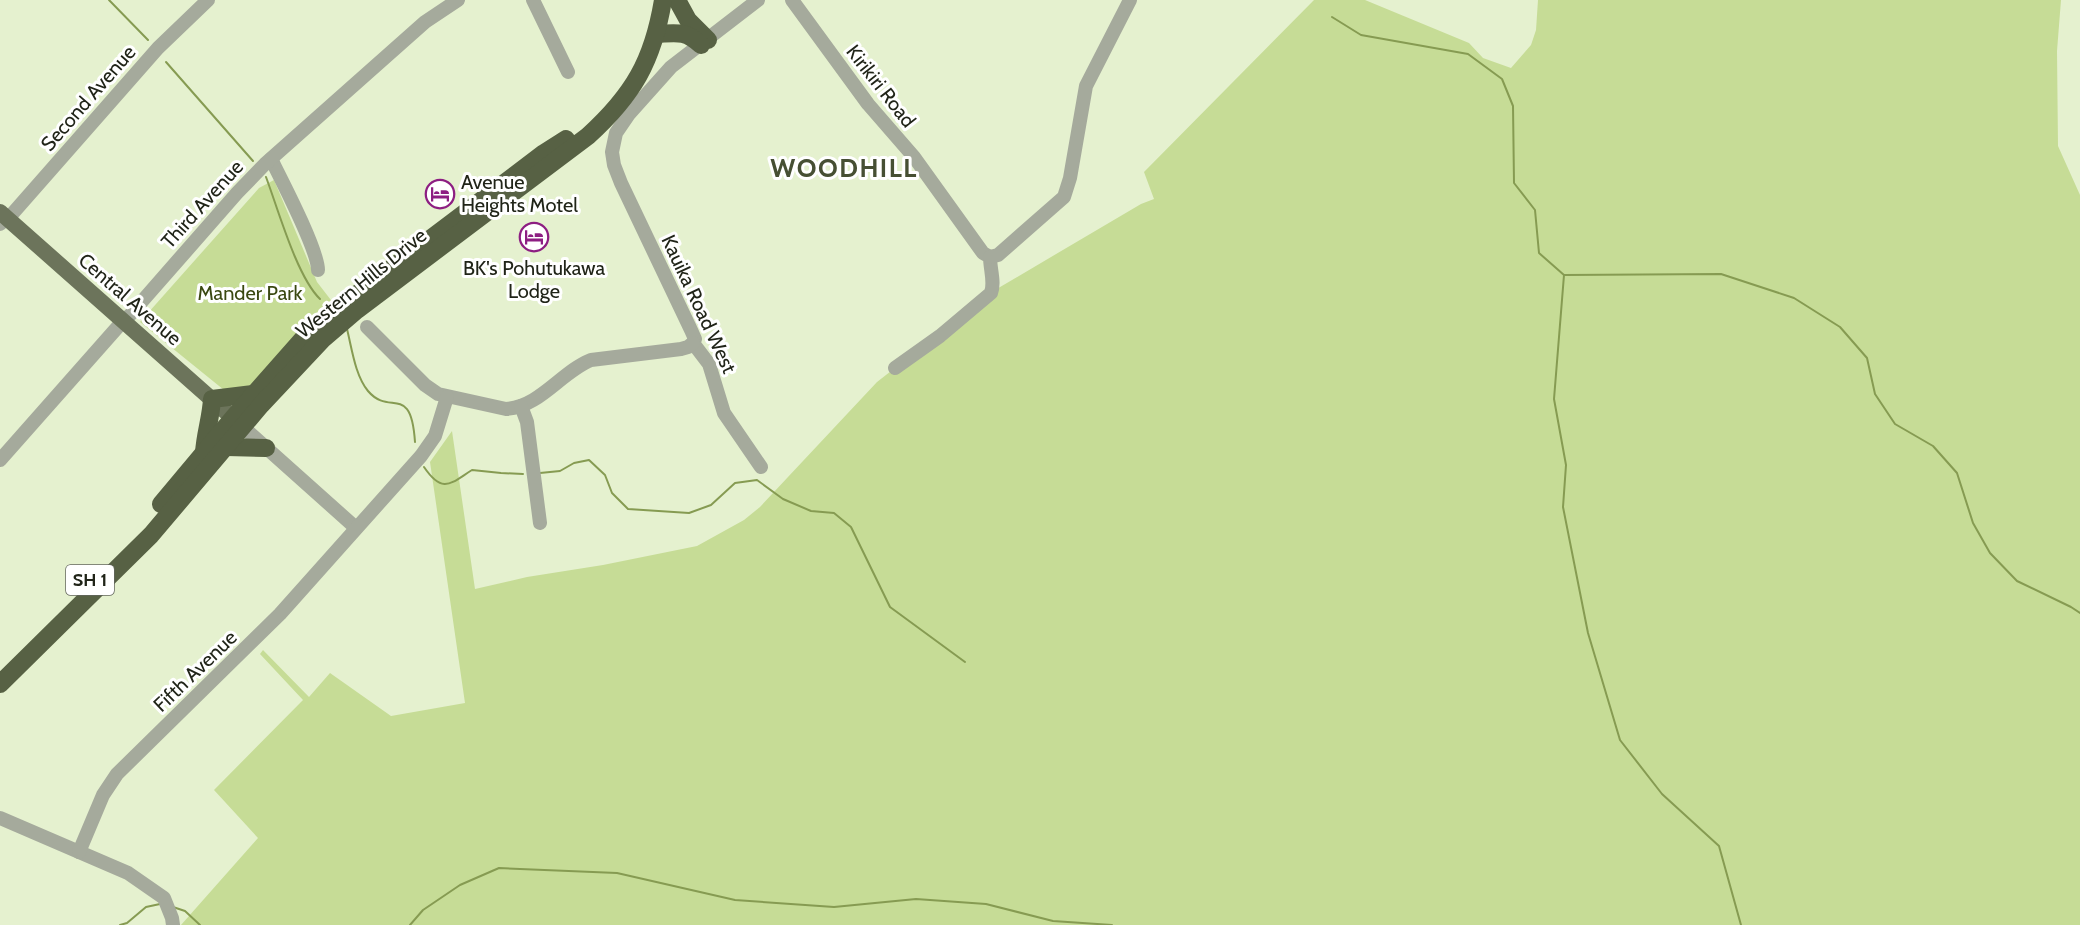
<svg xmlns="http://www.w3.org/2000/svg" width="2080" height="925" font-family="Cabin,sans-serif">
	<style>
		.green { fill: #c6dc96 }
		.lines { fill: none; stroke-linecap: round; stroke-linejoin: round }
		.stream { stroke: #869b52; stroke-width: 2 }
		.minor { stroke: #a5aa9c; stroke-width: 14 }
		.major { stroke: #6c745b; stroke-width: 16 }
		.highway { stroke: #576144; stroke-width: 18 }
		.labels { text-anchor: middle; stroke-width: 6; stroke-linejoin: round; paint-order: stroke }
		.shield { fill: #fff; stroke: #63665d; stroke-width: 1.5 }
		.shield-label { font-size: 18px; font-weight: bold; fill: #202418 }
		.street-label { font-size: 20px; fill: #202418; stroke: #fff }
		.poi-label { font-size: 20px; fill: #202418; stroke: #fff; text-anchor: start }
		.park-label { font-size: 20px; fill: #3a4811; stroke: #fff }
		.district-label { font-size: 26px; font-weight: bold; letter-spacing: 1.5px; fill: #464f33; stroke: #fff }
	</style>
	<rect width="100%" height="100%" fill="#e5f1cf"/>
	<g class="green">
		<polygon points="1314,0 1365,0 1469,43 1483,58 1511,68 1531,45 1536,30 1538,0 2061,0 2057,51 2058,146 2080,195 2080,925 181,925 258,838 214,790 303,700 260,654 263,650 309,697 330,673 391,716 465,703 430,462 452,431 475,589 527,577 603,565 697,546 744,520 760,507 877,382 995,290 1141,204 1154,199 1144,172"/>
		<polygon points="274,180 317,282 334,304 254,385 224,390 140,322 259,188"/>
	</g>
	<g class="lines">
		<g class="stream">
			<polyline points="109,0 148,40"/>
			<polyline points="1332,17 1361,35 1468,54 1502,79 1513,106 1514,183 1535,210 1539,253 1564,275 1721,274 1794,298 1840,327 1867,358 1875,394 1895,424 1933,446 1957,473 1973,523 1990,553 2017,581 2071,607 2080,613"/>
			<polyline points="166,62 253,161"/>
			<path d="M266 177C278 209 297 277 320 299"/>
			<polyline points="1564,275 1554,399 1566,465 1563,507 1588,633 1620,740 1662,794 1719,846 1741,925"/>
			<path d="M347 329C352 349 355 375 368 391 390 417 411 382 415 442"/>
			<path d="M424 467C443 495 451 483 472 470L501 473 523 474"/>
			<polyline points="540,473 560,471 574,463 589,460 605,475 612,493 628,509 689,513 711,505 735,483 757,480 783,499 811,511 834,513 851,527 890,607 965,662"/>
			<polyline points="173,907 185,911 200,925"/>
			<polyline points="120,925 127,923 146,907 160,904"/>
			<polyline points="410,925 423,910 460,885 499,868 617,873 735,900 834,907 916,899 986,904 1053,921 1112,925"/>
		</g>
		<g class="minor">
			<polyline points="533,0 568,72"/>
			<polyline points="758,0 671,67 629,114 616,133 612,152 614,165 621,183 691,330 695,339 693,343 709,364 724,413 761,467"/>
			<path d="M792 0 868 104 914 157 983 253 990 257C990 269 995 282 991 293L940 336 895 368"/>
			<path d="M271 159C282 181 318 250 318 270"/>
			<polyline points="0,224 13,213 158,48 208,0"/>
			<polyline points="990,257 998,255 1064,197 1070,178 1086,86 1130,0"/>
			<path d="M367 327 425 385 438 394 506 409C540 407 561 372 591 360L681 349 688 347 693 343"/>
			<polyline points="521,406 527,422 540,523"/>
			<polyline points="243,427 356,528"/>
			<polyline points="0,460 123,321 130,315 237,193 265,164 425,22 458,0"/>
			<polyline points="0,818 128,873 164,898 172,918 173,925"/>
			<polyline points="79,852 103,795 117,774 280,614 421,456 435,436 447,397"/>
		</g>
		<polyline class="major" points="0,212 243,427"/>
		<g class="highway">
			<polyline points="677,0 688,20 708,40"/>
			<path d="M657 34C677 33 685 30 701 45"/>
			<polyline points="227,447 266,448"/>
			<path d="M204 453C205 434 211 418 212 399L253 394"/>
			<polyline points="161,504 233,418 308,333 348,301 544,153 566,139"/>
			<path d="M0 684 151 535 261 405 322 340 357 310 588 136C633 95 653 61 663 0"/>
		</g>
	</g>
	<defs>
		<g id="hotel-ring" transform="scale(1.5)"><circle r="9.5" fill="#fff" stroke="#8d1e82" stroke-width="1.5"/><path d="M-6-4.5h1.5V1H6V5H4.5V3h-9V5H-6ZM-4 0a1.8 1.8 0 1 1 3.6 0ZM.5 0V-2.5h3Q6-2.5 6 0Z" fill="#8d1e82"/></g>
	</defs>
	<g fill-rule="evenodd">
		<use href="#hotel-ring" x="440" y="194"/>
		<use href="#hotel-ring" x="534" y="237"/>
	</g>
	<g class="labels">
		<rect class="shield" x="66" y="565" width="48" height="30" rx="4.5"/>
		<g class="shield-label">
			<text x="90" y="586">SH 1</text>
		</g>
		<g class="street-label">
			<text transform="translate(881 86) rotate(52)" y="7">Kirikiri Road</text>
			<text transform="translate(88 98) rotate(-49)" y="7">Second Avenue</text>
			<text transform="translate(202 204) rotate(-48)" y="7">Third Avenue</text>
			<text transform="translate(361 283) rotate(-39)" y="7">Western Hills Drive</text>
			<text transform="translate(130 299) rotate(41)" y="7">Central Avenue</text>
			<text transform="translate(699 304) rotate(65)" y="7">Kauika Road West</text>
			<text transform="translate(195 671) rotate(-44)" y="7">Fifth Avenue</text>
		</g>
		<g class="poi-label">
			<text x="461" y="189">Avenue<tspan x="461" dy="23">Heights Motel</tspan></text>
			<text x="534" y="275" text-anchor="middle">BK's Pohutukawa<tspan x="534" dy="23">Lodge</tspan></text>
		</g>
		<g class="park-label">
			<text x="250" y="300">Mander Park</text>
		</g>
		<g class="district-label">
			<text x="844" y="177">WOODHILL</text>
		</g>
	</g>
</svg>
